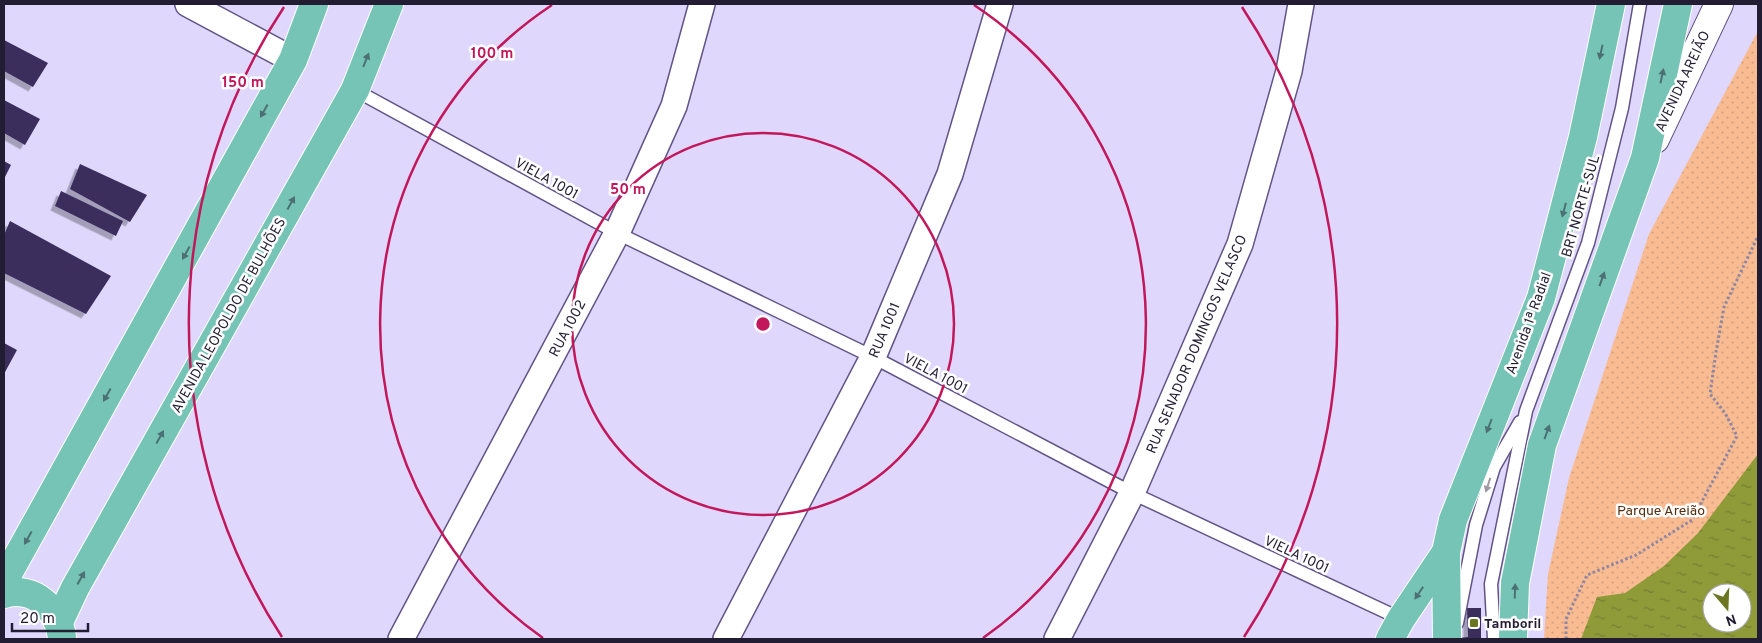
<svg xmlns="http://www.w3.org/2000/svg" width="1762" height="643" font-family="Overpass,sans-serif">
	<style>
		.park { fill: url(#park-dots); fill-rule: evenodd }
		.water { fill: url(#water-ripples); fill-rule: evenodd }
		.building { fill: #3b2d5c; filter: url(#shadow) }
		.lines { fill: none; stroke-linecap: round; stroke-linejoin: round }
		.lane-casing { stroke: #625487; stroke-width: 15 }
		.street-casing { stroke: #625487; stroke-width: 28 }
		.secondary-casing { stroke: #625487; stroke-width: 30 }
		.primary-casing { stroke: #fff; stroke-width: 30 }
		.path { stroke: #8d86a4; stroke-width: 3; stroke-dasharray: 2.5 2.5; stroke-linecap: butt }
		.lane { stroke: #fff; stroke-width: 12 }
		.street { stroke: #fff; stroke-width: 25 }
		.secondary { stroke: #fff; stroke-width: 28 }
		.primary { stroke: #76c4b5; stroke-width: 28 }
		.oneway { fill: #4c7074 }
		.oneway2 { fill: #9c99a3 }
		.ring { fill: none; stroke: #c2185b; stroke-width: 2.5 }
		.poi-dot { fill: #6c7520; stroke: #fff; stroke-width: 2 }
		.labels { text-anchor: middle; stroke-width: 5; stroke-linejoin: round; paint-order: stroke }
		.street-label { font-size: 14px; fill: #231d33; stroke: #fff }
		.park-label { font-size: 14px; fill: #562e0e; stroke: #fff }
		.poi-label { font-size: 14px; font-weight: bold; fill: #231d33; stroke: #fff; text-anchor: start }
		.centre { fill: #c2185b; stroke: #fff; stroke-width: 2.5 }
		.ring-label { font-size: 15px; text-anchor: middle; font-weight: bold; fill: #c2185b; stroke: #fff; stroke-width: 5; stroke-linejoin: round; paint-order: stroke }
	</style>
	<defs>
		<pattern id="park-dots" width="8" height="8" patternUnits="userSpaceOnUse" patternTransform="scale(1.25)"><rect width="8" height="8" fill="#f9bb91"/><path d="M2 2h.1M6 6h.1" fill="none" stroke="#d5a07e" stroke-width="1.8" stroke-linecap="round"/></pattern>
		<pattern id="water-ripples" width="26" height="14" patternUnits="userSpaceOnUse" patternTransform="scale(1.25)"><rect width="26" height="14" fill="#8f9b39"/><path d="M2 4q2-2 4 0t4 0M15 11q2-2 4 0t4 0" fill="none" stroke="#747e31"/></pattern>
		<filter id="shadow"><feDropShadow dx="-4.5" dy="4.5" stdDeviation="0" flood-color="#0004"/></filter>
	</defs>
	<rect width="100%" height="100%" fill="#e0d8fc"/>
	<path class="park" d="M1758 31V639H1544L1548 574 1569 478 1649 234ZM1712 593H1742V623H1712Z"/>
	<path class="water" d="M1758 454V639H1581L1597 597 1625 593 1664 566 1698 533ZM1712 593H1742V623H1712Z"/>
	<g class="building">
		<polygon points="4,40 48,63 33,87 4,71"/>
		<polygon points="4,100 40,119 25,145 4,133"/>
		<polygon points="4,161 11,165 4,179"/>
		<polygon points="80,164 147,195 130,222 70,189"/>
		<polygon points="61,191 123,221 116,236 55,206"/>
		<polygon points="10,221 111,276 86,314 4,273 4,235"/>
		<polygon points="4,343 17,350 4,374"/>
		<polygon points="1467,608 1481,608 1481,639 1459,639 1459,638 1468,637"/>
	</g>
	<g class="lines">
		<g class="lane-casing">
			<g id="lane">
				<polyline points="355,90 617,233 873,357 1132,493 1401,619"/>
				<polyline points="1457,623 1476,525 1494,467 1520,422"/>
				<polyline points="1494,639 1491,584 1526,411 1588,243 1622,108 1640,4"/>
			</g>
		</g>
		<g class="street-casing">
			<g id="street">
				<polyline points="188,4 293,60"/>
				<polyline points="401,639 617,233 674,106 702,4"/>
				<polyline points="726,639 873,357 950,174 1000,4"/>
				<polyline points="1057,639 1132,493 1240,244 1289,71 1301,4"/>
			</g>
		</g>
		<g class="secondary-casing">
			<polyline id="secondary" points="1655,139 1719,4"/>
		</g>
		<g class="primary-casing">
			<g id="primary">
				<polyline points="4,581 293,60 314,4"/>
				<path d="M4 594C34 585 58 609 62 637"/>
				<polyline points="59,622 75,588 355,90 389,4"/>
				<polyline points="1390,639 1401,619 1446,552"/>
				<polyline points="1447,639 1446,552 1453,520 1541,298 1583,137 1611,4"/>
				<polyline points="1513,639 1515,583 1542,445 1645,158 1678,4"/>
			</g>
		</g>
		<polyline class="path" points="1566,639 1566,619 1587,575 1636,555 1692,520 1737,436 1725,413 1710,394 1716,352 1724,307 1758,236"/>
		<use href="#lane" class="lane"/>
		<use href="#street" class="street"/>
		<use href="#secondary" class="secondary"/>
		<use href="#primary" class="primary"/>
	</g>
	<defs><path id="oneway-solid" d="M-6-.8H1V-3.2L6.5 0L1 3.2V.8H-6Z" transform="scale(1.25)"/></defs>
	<g class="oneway">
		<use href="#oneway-solid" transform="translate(1601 52) rotate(102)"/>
		<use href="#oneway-solid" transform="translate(366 60) rotate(-68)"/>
		<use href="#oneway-solid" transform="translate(1662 76) rotate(-78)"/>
		<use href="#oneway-solid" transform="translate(264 111) rotate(119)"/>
		<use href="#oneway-solid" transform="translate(291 203) rotate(-61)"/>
		<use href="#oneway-solid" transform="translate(1564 210) rotate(105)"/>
		<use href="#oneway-solid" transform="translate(186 253) rotate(119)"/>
		<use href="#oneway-solid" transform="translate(1602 279) rotate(-70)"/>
		<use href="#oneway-solid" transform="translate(107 395) rotate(119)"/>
		<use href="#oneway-solid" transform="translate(1489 426) rotate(111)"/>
		<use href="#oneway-solid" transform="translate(1547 432) rotate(-70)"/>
		<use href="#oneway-solid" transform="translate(160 437) rotate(-61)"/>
		<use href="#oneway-solid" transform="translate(28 538) rotate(119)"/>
		<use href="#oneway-solid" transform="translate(81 578) rotate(-61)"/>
		<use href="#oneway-solid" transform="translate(1515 591) rotate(-88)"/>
		<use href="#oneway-solid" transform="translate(1419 593) rotate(124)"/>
	</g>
	<use class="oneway2" href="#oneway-solid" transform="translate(1488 485) rotate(108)"/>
	<g class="ring">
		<circle cx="763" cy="324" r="191"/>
		<path d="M543 638A383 383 0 0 1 552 5M974 5A383 383 0 0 1 983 638"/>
		<path d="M282 637A574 574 0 0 1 284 7M1242 7A574 574 0 0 1 1244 637"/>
	</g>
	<rect class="poi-dot" x="1469" y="618" width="10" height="10" rx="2.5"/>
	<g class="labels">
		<g class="street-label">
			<text transform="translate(1682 81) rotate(-65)" y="5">AVENIDA AREIÃO</text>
			<text transform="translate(547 178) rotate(29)" y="5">VIELA 1001</text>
			<text transform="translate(1580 206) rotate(-74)" y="5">BRT NORTE-SUL</text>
			<text transform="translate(228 315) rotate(-61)" y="5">AVENIDA LEOPOLDO DE BULHÕES</text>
			<text transform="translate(1528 323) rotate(-70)" y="5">Avenida 1ª Radial</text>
			<text transform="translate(567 328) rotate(-62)" y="5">RUA 1002</text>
			<text transform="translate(884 330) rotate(-67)" y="5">RUA 1001</text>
			<text transform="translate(1196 344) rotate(-67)" y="5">RUA SENADOR DOMINGOS VELASCO</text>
			<text transform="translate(936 373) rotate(28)" y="5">VIELA 1001</text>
			<text transform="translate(1297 554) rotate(25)" y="5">VIELA 1001</text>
		</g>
		<g class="park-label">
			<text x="1661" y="515">Parque Areião</text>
		</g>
		<g class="poi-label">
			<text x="1484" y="628">Tamboril</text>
		</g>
	</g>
	<circle cx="763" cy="324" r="8" class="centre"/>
	<g class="ring-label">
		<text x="492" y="58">100 m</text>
		<text x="243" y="87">150 m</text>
		<text x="628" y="194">50 m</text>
	</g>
	<rect width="1762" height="643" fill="none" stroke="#231d33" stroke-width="10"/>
	<g transform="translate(1727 608) rotate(161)"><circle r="24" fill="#ffffff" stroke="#a7a5ad"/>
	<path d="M0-4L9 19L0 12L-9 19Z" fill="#6c7520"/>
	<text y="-8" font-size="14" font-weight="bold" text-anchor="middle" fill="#231d33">N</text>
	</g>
	<path d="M12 623v8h76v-8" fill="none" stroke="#231d33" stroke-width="2.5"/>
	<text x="20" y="623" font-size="15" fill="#231d33" stroke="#ffffff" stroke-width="4" paint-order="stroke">20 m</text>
</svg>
